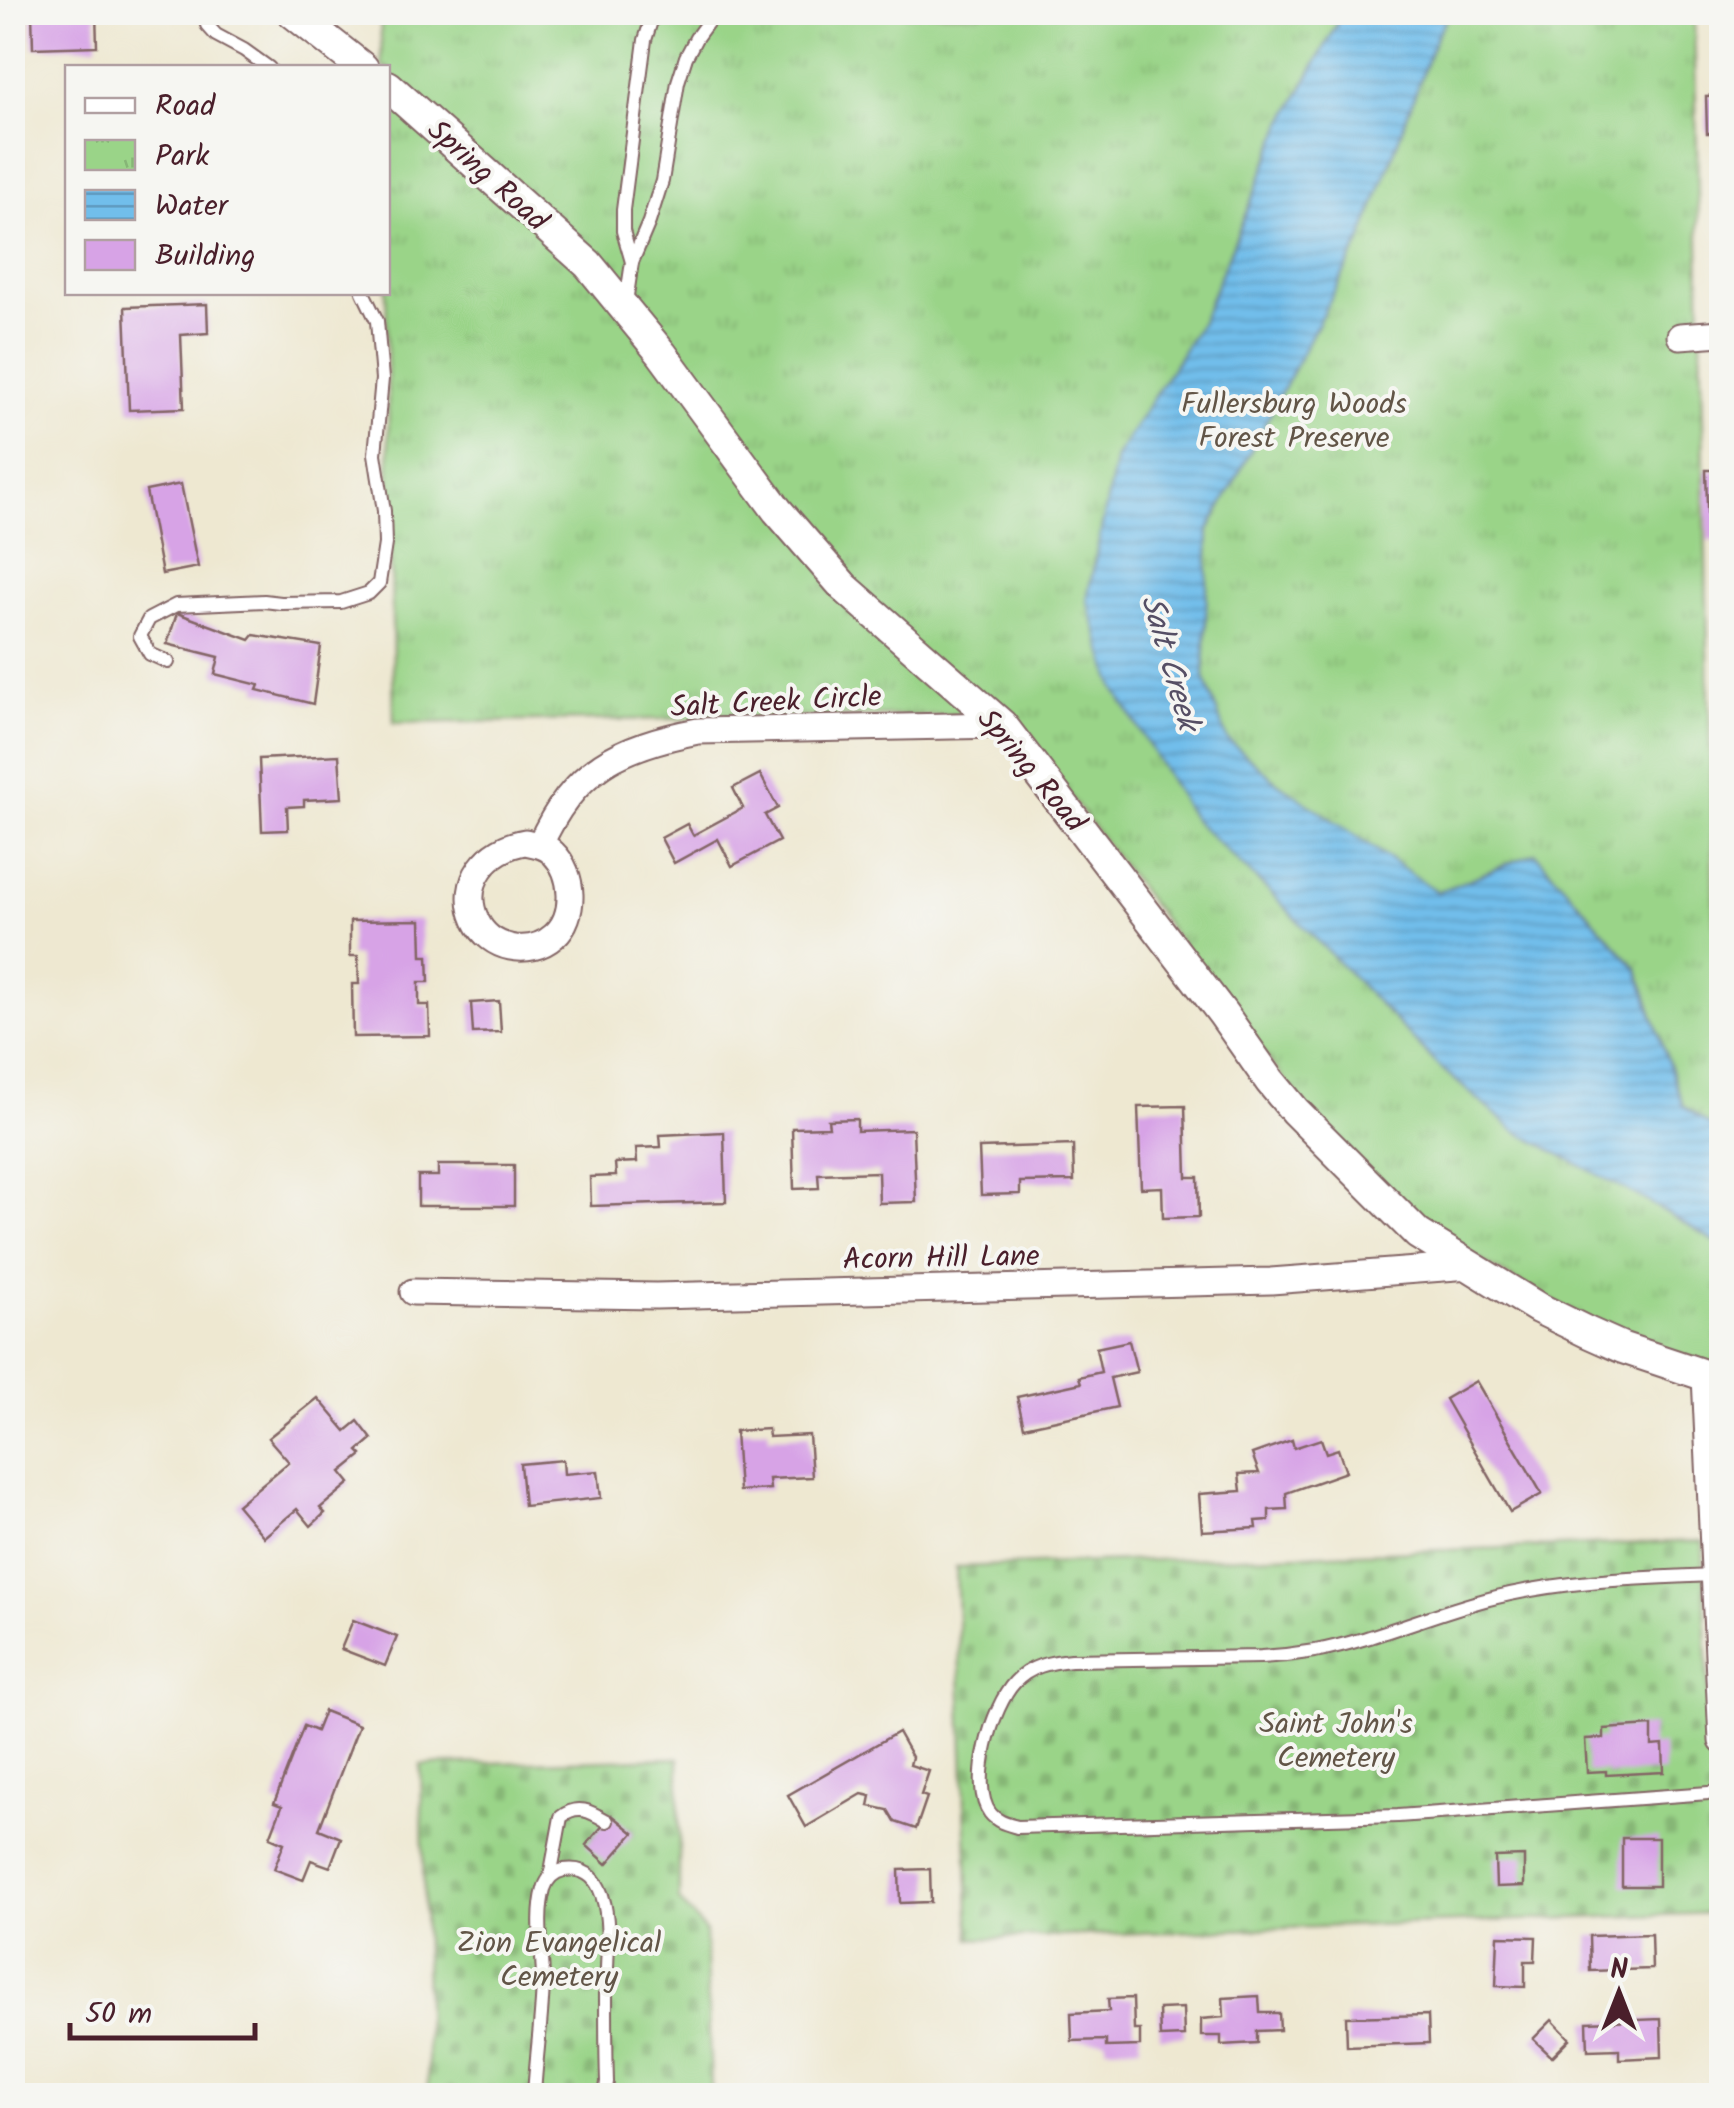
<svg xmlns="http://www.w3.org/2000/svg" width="1734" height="2108" font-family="Kalam,sans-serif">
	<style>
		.cemetery { fill: url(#cemetery-stones); stroke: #727a5a; stroke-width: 2.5 }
		.park { fill: url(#park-tufts); stroke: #727a5a; stroke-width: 2.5 }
		.water { fill: url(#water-rules); stroke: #5e6e8b; stroke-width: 2.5 }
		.building { fill: #d7a3e6 }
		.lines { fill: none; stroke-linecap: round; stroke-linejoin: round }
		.service-casing { stroke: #836565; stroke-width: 16 }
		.minor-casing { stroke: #836565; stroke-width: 29 }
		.tertiary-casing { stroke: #836565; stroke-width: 34 }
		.service { stroke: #fff; stroke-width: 12 }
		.minor { stroke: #fff; stroke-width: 25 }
		.tertiary { stroke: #fff; stroke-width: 30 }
		.labels { text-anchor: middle; stroke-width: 8; stroke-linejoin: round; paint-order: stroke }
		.street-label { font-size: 30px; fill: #4a1f2b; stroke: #f6f6f2 }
		.park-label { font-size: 30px; fill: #625547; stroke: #f6f6f2 }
		.water-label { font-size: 32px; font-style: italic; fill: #564f65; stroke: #f6f6f2 }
	</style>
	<defs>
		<pattern id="cemetery-stones" width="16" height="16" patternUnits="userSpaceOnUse" patternTransform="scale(2.5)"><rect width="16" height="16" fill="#9ad488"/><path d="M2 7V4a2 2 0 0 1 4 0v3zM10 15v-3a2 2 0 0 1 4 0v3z" fill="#86b676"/></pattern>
		<pattern id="park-tufts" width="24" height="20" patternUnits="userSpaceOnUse" patternTransform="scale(2.5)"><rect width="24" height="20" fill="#9ad488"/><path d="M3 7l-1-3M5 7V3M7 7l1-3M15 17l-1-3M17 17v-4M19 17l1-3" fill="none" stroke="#86b676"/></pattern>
		<pattern id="water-rules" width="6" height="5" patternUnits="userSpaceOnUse" patternTransform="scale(2.5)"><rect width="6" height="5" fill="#71beeb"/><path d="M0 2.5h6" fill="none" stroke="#5f9abf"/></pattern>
	</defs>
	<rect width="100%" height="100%" fill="#f6f6f2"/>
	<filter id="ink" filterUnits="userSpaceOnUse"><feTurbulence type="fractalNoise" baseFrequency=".01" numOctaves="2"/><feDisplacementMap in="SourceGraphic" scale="20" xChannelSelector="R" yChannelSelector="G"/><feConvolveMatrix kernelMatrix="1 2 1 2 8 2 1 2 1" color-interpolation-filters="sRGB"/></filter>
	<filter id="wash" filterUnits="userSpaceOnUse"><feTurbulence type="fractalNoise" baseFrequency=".0048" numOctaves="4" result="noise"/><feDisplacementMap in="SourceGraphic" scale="40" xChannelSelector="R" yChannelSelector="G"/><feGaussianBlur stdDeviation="2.25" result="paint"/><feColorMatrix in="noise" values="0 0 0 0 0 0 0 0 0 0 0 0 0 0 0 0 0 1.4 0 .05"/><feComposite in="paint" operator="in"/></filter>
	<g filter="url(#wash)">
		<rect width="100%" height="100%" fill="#eee8d1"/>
		<g class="cemetery">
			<polygon points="1703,1541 1716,1913 970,1939 956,1567"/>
			<polygon points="679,1758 679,1900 705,1931 711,2086 716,2095 428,2095 421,1765"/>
		</g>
		<polygon class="park" points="380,13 1694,13 1714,924 1722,936 1721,1374 1622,1340 1420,1227 1311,1116 1008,714 394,723 386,293 388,68 382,67"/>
		<polygon class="water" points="1339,13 1450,13 1436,36 1363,237 1209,530 1204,677 1227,739 1277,782 1438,892 1535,853 1638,970 1683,1106 1721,1133 1721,1245 1638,1196 1514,1130 1440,1067 1273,895 1193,819 1114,687 1087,599 1116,457 1201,322 1281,128 1337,24"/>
		<g id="blocks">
			<g class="building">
				<polygon points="32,12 96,12 97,46 33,48"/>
				<polygon points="1722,95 1722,151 1716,151 1715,133 1707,133 1706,96"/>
				<polygon points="207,304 208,333 181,335 184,408 129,410 125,307"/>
				<polygon points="1706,470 1722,470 1722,540 1708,541"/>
				<polygon points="181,484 198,567 162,574 146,491"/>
				<polygon points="177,613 250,640 254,635 321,646 313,704 257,690 259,685 215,674 219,657 167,644"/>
				<polygon points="339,755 342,798 304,800 304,806 287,807 288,830 262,831 259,759"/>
				<polygon points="760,774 778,808 765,815 779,841 732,866 718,839 674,863 661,838 687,824 693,835 743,808 733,788"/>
				<polygon points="421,920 422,956 428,956 429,982 419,982 419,1005 429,1005 430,1036 353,1037 352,984 359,984 358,956 350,956 350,921"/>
				<polygon points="499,1001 501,1032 473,1033 471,1003"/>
				<polygon points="1185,1106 1187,1177 1198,1177 1199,1217 1163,1218 1162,1187 1141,1188 1138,1107"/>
				<polygon points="857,1119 857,1131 913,1129 916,1202 879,1203 878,1172 818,1174 819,1188 794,1189 792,1128 829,1127 828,1120"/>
				<polygon points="724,1132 726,1202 591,1206 590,1177 616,1176 615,1163 637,1162 636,1148 661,1147 660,1135"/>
				<polygon points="1073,1145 1074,1181 1020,1182 1020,1194 981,1195 979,1148"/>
				<polygon points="438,1165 514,1165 514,1206 418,1206 418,1176 438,1176"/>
				<polygon points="1129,1341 1137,1372 1110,1378 1117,1407 1024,1427 1017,1397 1081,1383 1079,1377 1101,1372 1096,1348"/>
				<polygon points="1476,1381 1542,1494 1510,1512 1445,1399"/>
				<polygon points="318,1398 346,1431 358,1421 372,1439 358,1451 362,1455 341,1472 350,1483 320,1508 325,1513 311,1526 297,1509 264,1537 237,1505 289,1462 268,1438"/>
				<polygon points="768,1429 769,1437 809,1435 812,1477 769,1479 770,1489 739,1491 735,1431"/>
				<polygon points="1321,1439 1326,1453 1338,1449 1346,1472 1286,1493 1287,1509 1269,1510 1269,1520 1256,1521 1257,1528 1202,1531 1199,1494 1241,1491 1239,1474 1259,1473 1252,1454 1292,1440 1294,1448"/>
				<polygon points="563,1460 564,1474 598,1471 601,1498 524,1506 520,1464"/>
				<polygon points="353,1620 397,1637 385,1666 341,1649"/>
				<polygon points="324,1711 359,1725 319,1829 341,1838 330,1867 311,1860 303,1880 274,1869 284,1843 270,1837 282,1806 274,1803 304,1726 316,1731"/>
				<polygon points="1652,1726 1652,1746 1663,1745 1664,1772 1606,1775 1606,1771 1587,1772 1585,1739 1604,1738 1604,1729"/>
				<polygon points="898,1732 912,1757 910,1765 929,1771 921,1795 927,1797 916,1829 895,1822 888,1810 869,1806 871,1796 862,1794 806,1827 788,1795"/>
				<polygon points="612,1815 634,1833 607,1864 586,1845"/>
				<rect x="1622" y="1838" width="36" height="48"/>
				<polygon points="1524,1856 1524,1886 1496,1887 1495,1857"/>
				<polygon points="930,1869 931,1902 900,1903 899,1870"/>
				<polygon points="1651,1934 1652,1969 1590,1971 1589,1936"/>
				<polygon points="1498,1936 1536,1937 1535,1961 1525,1961 1525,1987 1496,1986"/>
				<polygon points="1259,1996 1260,2013 1279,2013 1280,2030 1257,2031 1257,2043 1221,2045 1221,2036 1201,2036 1201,2019 1224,2017 1223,1998"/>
				<polygon points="1133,1998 1134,2030 1140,2030 1140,2046 1106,2047 1106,2040 1072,2041 1071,2013 1109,2011 1108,1999"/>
				<polygon points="1183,2008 1184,2036 1160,2037 1159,2009"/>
				<polygon points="1428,2015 1429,2043 1347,2046 1346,2017"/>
				<polygon points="1661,2019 1662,2057 1619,2059 1619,2049 1588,2050 1587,2022"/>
				<polygon points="1552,2020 1570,2039 1552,2057 1533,2039"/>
			</g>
		</g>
	</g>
	<g filter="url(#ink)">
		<use href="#blocks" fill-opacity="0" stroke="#836565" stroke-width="2.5"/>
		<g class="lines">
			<g class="service-casing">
				<g id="service">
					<polyline points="204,12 207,25 216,35 244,50 269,68"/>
					<polyline points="632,262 623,231 623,210 645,40 652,18 656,12"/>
					<polyline points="626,302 632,262 649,222 662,181 678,82 686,57 696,38 715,12"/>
					<polyline points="168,662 150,654 140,636 149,619 176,605 264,601 281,603 341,602 369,593 379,583 385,544 384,511 375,454 382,379 377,321 363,292"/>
					<path d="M1714 1575C1637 1578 1560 1580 1485 1600 1428 1615 1373 1640 1315 1651 1297 1654 1279 1656 1261 1657L1071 1660C1050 1662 1030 1666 1015 1682 992 1706 969 1785 990 1813 997 1822 1007 1824 1017 1827L1398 1816 1722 1792"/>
					<path d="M550 1877 561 1817C578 1804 590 1811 607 1821"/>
					<path d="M534 2096C536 2057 542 2019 543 1981 543 1952 536 1918 544 1889 547 1879 554 1872 564 1870 621 1861 606 1960 606 1991 606 2021 606 2052 607 2082L605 2096"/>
				</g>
			</g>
			<g class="minor-casing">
				<g id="minor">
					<polyline points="1680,336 1722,333"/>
					<path d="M525 842C535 844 545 845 553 853 574 873 577 916 554 936 529 958 489 949 476 920 459 882 488 848 525 842Z"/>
					<path d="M540 845C573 769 620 746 698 731L1002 725"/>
					<polyline points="413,1292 656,1296 1271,1281 1470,1266"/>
					<polyline points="1705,1376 1722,1741"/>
				</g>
			</g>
			<g class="tertiary-casing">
				<g id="tertiary">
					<polyline points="292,12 363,68"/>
					<polyline points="388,86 588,264 662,354 777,510 844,587 1002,725 1223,1014 1270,1081 1295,1111 1418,1234 1538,1308 1587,1332 1623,1348 1722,1381"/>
				</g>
			</g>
			<use href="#service" class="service"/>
			<use href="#minor" class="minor"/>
			<use href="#tertiary" class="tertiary"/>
		</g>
	</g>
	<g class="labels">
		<g class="street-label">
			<text transform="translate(488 175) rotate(42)" y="10">Spring Road</text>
			<text transform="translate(776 701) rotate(-3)" y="10">Salt Creek Circle</text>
			<text transform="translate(1032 770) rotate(50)" y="10">Spring Road</text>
			<text transform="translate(941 1257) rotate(-1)" y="10">Acorn Hill Lane</text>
		</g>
		<g class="park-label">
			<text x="1294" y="413">Fullersburg Woods<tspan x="1294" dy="34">Forest Preserve</tspan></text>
			<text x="1336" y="1733">Saint John's<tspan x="1336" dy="34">Cemetery</tspan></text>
			<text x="559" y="1952">Zion Evangelical<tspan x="559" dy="34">Cemetery</tspan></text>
		</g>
		<g class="water-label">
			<text transform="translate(1171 662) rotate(74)" y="11">Salt Creek</text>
		</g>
	</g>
	<rect width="1734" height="2108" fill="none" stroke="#f6f6f2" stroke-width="50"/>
	<rect x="65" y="65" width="325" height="230" fill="#f6f6f2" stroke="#b1a0a2" stroke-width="2.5"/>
	<rect x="85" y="98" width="50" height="15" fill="#ffffff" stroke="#b1a0a2" stroke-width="2.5"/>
	<text x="155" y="115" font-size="30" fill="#4a1f2b">Road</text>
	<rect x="85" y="140" width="50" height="30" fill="url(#park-tufts)" stroke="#b1a0a2" stroke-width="2.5"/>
	<text x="155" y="165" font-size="30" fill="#4a1f2b">Park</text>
	<rect x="85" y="190" width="50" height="30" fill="url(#water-rules)" stroke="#b1a0a2" stroke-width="2.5"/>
	<text x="155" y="215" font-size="30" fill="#4a1f2b">Water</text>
	<rect x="85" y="240" width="50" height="30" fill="#d7a3e6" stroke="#b1a0a2" stroke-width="2.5"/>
	<text x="155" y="265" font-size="30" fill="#4a1f2b">Building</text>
	<g transform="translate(1619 1993)" stroke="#f6f6f2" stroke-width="8" paint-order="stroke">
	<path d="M0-8L18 38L0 25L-18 38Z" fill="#4a1f2b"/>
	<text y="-15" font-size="28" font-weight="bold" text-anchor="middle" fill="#4a1f2b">N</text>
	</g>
	<path d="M70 2023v15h185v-15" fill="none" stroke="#4a1f2b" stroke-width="5"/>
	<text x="85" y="2023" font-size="30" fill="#4a1f2b" stroke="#f6f6f2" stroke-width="8" paint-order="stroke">50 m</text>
</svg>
